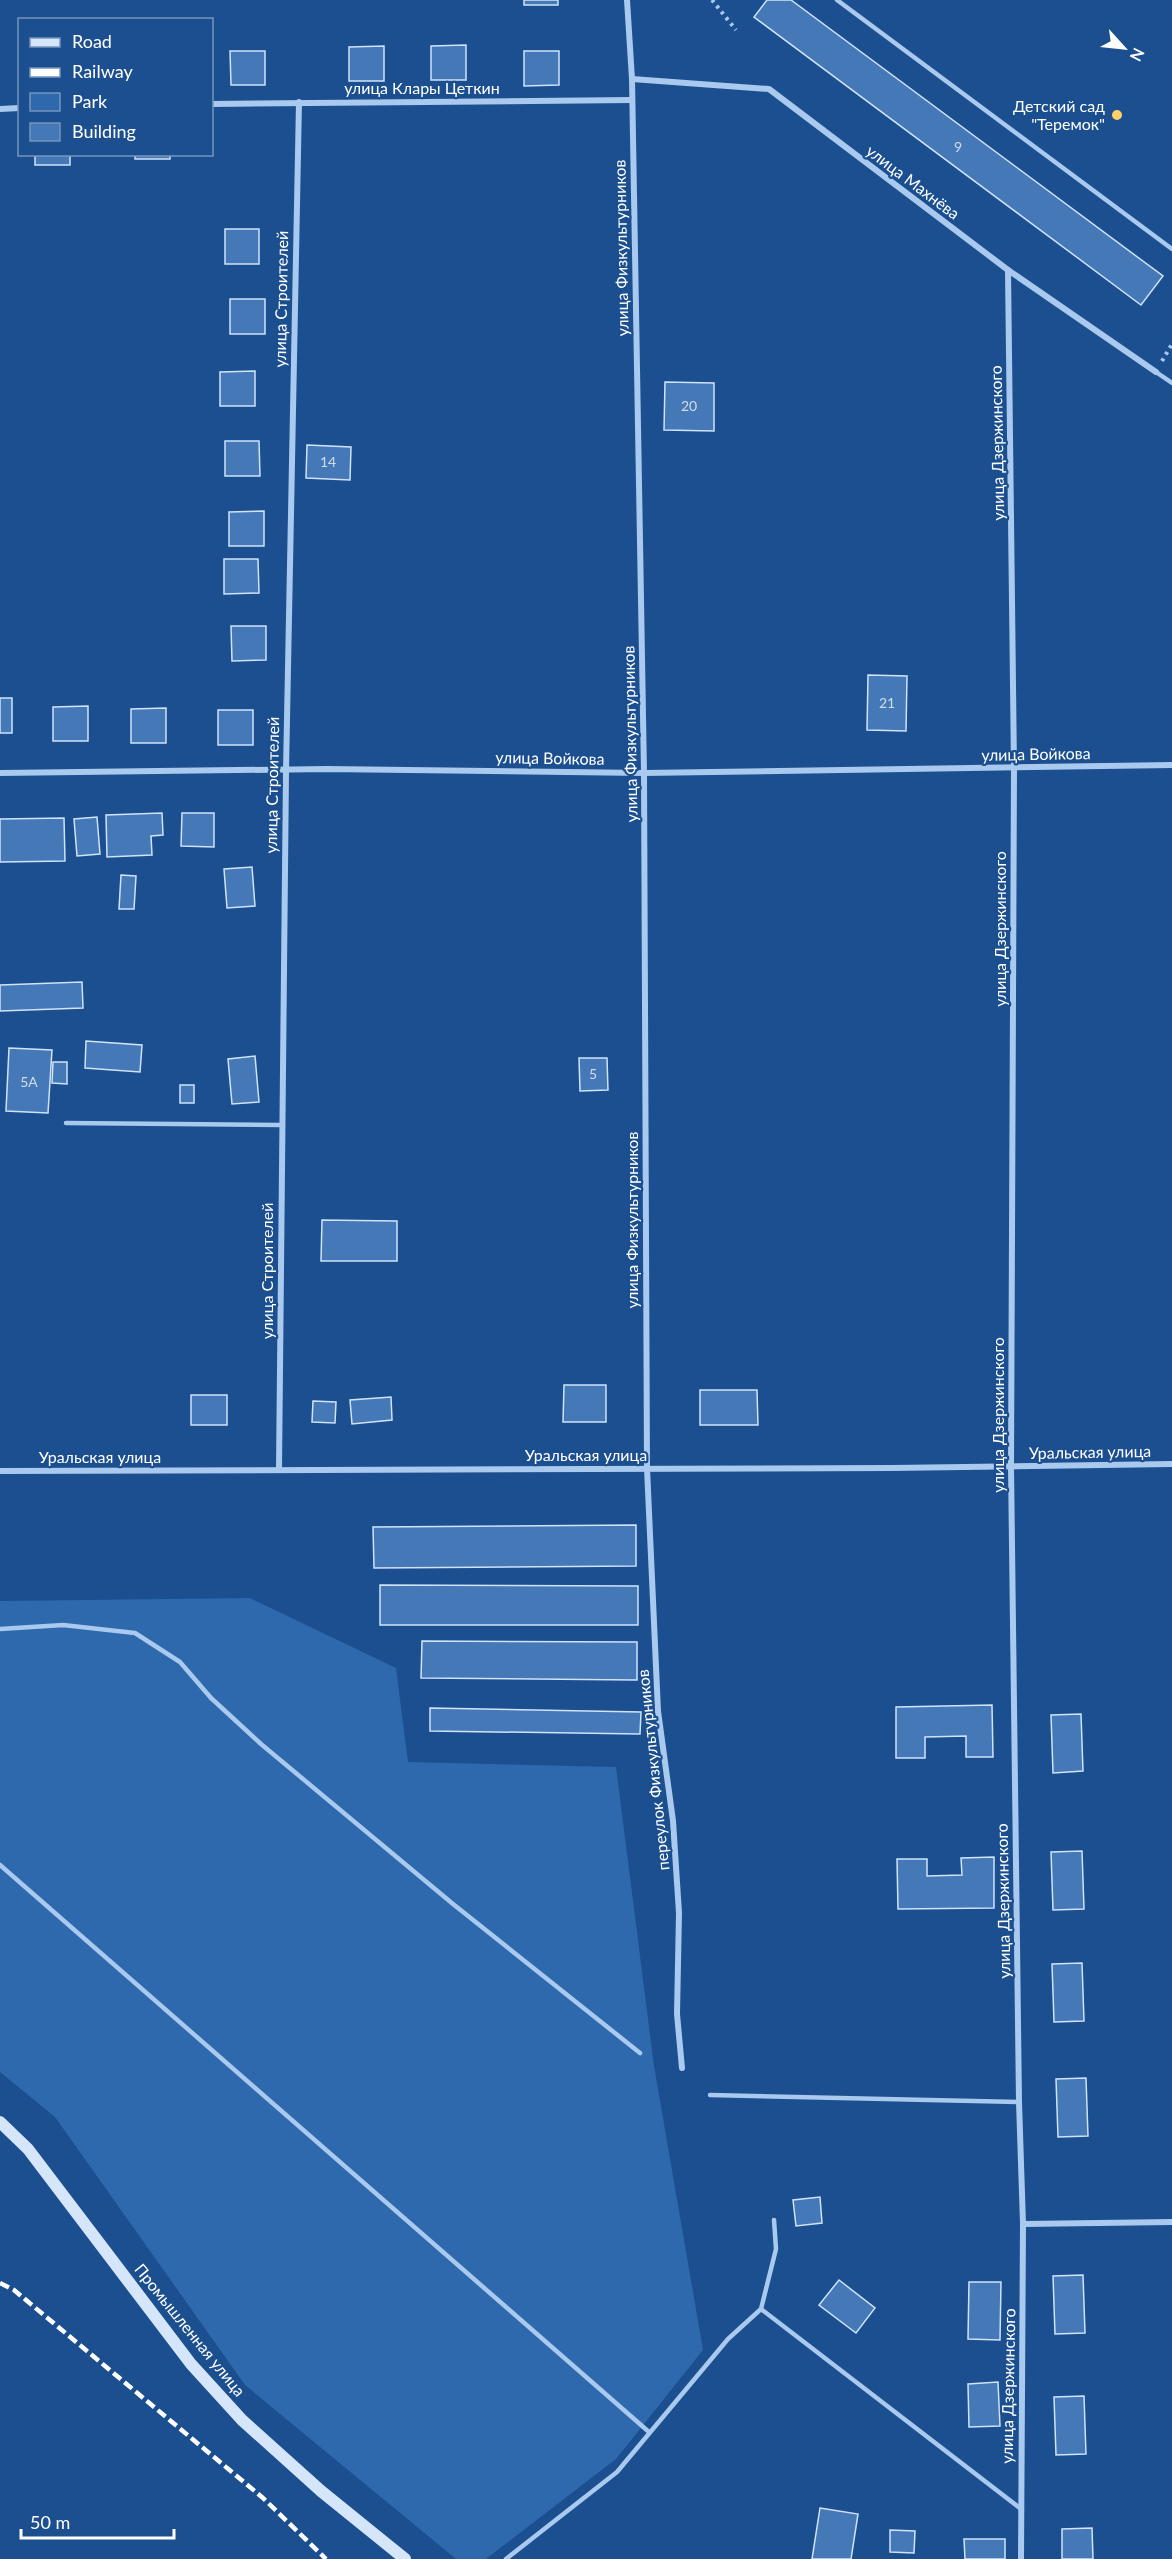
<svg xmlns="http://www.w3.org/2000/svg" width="1172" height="2559" font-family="Lato,sans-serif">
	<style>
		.green { fill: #2e69ad }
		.building { fill: #4478b7; stroke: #cfe3fa; stroke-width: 1.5 }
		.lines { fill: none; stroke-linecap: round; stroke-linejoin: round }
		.path { stroke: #a9c9ee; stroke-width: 4; stroke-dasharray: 3 4.5; stroke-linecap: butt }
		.lane { stroke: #a9c9ee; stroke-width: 4.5 }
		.street { stroke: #a9c9ee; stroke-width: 6 }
		.secondary { stroke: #d6e6fa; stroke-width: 12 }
		.rail { stroke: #fff; stroke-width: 4.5; stroke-dasharray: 10 4.5; stroke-linecap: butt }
		.poi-dot { fill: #ffd166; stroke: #1b4f8f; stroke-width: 2 }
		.labels { text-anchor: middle; stroke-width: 4.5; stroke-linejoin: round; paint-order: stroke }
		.number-label { font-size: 14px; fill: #d0dded }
		.street-label { font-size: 16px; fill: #fff; stroke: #1b4f8f }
		.poi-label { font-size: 16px; fill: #fff; stroke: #1b4f8f; text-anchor: end }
	</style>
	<rect width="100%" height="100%" fill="#1b4f8f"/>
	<polygon class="green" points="250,1598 396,1668 408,1762 616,1767 654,2066 703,2350 616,2459 486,2559 456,2559 245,2385 55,2117 0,2072 0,1601"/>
	<g class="building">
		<rect x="524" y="0" width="34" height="5"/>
		<polygon points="767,0 791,0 1163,276 1141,305 754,17"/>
		<polygon points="466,45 466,80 431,80 431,46"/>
		<polygon points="384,46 384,81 349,81 349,47"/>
		<polygon points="230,51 265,51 265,85 231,85"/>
		<polygon points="524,51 559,51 559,85 524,86"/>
		<rect x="35" y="154" width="35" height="11"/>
		<rect x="135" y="154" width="35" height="5"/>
		<rect x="225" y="229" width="34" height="35"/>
		<rect x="230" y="299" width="35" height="35"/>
		<polygon points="255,371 255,406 220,406 220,372"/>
		<polygon points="665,382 714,383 714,431 664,430"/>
		<polygon points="225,441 259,441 260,476 225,476"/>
		<polygon points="307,445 351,447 350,480 306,478"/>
		<polygon points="264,511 264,546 229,546 229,512"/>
		<polygon points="224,559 258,559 259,593 224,594"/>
		<polygon points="231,626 266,626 266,660 232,661"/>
		<polygon points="868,675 907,676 906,731 867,730"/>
		<rect x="0" y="698" width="12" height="35"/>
		<polygon points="88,706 88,741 53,741 53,707"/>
		<polygon points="166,708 166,743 131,743 131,709"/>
		<rect x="218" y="710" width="35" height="35"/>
		<polygon points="162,813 163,835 151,836 152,855 107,857 106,815"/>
		<polygon points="182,813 214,813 214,847 181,846"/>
		<polygon points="97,817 100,854 77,856 74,819"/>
		<polygon points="64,818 65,861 0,862 0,819"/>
		<polygon points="252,867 255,906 227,908 224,869"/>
		<polygon points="121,875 136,876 134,909 119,909"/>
		<polygon points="82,982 83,1008 0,1011 0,985"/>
		<polygon points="86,1041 142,1045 140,1072 85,1068"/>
		<polygon points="9,1048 52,1050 48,1113 6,1111"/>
		<polygon points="255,1056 259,1102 232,1104 228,1059"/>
		<polygon points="579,1058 607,1058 608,1090 580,1091"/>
		<polygon points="53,1062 67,1062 67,1084 52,1083"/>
		<rect x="180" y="1085" width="14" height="18"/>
		<polygon points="322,1220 397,1221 397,1261 321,1261"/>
		<polygon points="564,1385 606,1385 606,1422 563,1422"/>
		<polygon points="700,1390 757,1390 758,1425 700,1425"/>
		<rect x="191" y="1395" width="36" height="30"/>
		<polygon points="391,1397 392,1420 352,1424 350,1400"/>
		<polygon points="313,1401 336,1402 335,1423 312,1422"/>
		<polygon points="636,1525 636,1566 374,1568 373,1527"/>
		<polygon points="380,1585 638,1586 638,1625 380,1625"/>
		<polygon points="422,1641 637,1642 637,1680 421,1678"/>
		<polygon points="992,1705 993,1757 966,1757 966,1736 925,1737 925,1758 896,1758 896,1707"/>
		<polygon points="430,1708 641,1712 640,1734 430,1731"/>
		<polygon points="1081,1714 1083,1771 1053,1773 1051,1715"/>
		<polygon points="1082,1851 1084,1909 1053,1910 1051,1852"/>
		<polygon points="994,1857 994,1908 898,1909 897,1859 927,1859 927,1876 962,1875 961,1858"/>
		<polygon points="1082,1963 1084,2021 1054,2022 1052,1964"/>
		<polygon points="1086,2078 1088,2136 1058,2137 1056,2079"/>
		<polygon points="820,2197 822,2223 796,2226 793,2200"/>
		<polygon points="1083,2275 1085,2333 1055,2334 1053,2276"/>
		<polygon points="839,2280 875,2308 856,2333 819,2305"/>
		<polygon points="969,2282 1001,2282 1000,2340 968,2339"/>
		<polygon points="998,2382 1000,2426 969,2427 968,2384"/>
		<polygon points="1084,2396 1086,2454 1056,2455 1054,2397"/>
		<polygon points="820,2508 858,2514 851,2559 812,2559"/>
		<polygon points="1092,2528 1093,2559 1062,2559 1062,2529"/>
		<polygon points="890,2530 915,2531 914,2553 890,2552"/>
		<polygon points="964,2539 1005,2539 1005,2559 965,2559"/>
	</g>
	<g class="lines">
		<g class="path">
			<polyline points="712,0 736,30"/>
			<polyline points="1162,361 1172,344"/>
		</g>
		<g class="lane">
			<polyline points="837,0 1172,249"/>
			<polyline points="1156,372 1172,383"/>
			<polyline points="66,1123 281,1125"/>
			<polyline points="0,1629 63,1625 135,1633 180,1662 211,1698 261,1744 453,1904 640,2053"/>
			<polyline points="0,1865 649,2432"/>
			<polyline points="710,2095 1019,2102"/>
			<polyline points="761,2309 776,2249 774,2220"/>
			<polyline points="506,2559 617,2472 728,2339 761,2309 1021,2509"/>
		</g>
		<g class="street">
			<polyline points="627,0 632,79 644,773 647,1468 658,1711 673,1821 679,1913 677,2014 682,2068"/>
			<polyline points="632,79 769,89 1008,270 1156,372"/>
			<polyline points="212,104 632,100"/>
			<polyline points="0,109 20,108"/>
			<polyline points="1008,270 1014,768 1011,1466 1019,2102 1023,2224 1021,2559"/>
			<polyline points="0,773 327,769 644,773 1172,765"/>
			<polyline points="279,1469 286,771 299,102"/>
			<polyline points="0,1471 892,1468 1172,1464"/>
			<polyline points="1023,2224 1172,2222"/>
		</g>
		<polyline class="secondary" points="0,2122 28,2149 191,2364 242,2420 321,2491 405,2559"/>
		<polyline class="rail" points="0,2283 14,2290 263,2498 326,2559"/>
	</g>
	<circle class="poi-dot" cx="1117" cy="115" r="6"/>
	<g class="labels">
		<g class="number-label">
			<text x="958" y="152">9</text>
			<text x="689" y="411">20</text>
			<text x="328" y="467">14</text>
			<text x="887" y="708">21</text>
			<text x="593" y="1079">5</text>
			<text x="29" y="1087">5А</text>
		</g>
		<g class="street-label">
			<text x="422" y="94">улица Клары Цеткин</text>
			<text transform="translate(913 182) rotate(37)" y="6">улица Махнёва</text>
			<text transform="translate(621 248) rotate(-91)" y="6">улица Физкультурников</text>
			<text transform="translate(281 299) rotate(-89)" y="6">улица Строителей</text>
			<text transform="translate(997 443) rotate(-91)" y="6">улица Дзержинского</text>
			<text transform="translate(630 734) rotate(-91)" y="6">улица Физкультурников</text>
			<text transform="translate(1036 754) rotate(-1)" y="6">улица Войкова</text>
			<text transform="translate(550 758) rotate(1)" y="6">улица Войкова</text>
			<text transform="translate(272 785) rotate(-89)" y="6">улица Строителей</text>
			<text transform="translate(1000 929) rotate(-90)" y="6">улица Дзержинского</text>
			<text transform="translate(632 1220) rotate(-90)" y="6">улица Физкультурников</text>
			<text transform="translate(267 1271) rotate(-90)" y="6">улица Строителей</text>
			<text transform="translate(998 1415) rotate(-90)" y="6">улица Дзержинского</text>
			<text transform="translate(1090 1452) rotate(-1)" y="6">Уральская улица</text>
			<text x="586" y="1461">Уральская улица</text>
			<text x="100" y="1463">Уральская улица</text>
			<text transform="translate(653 1770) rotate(-96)" y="6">переулок Физкультурников</text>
			<text transform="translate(1003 1901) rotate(-91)" y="6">улица Дзержинского</text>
			<text transform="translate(190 2330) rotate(51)" y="6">Промышленная улица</text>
			<text transform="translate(1008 2386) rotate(-89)" y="6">улица Дзержинского</text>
		</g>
		<g class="poi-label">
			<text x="1105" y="112">Детский сад<tspan x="1105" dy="18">"Теремок"</tspan></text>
		</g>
	</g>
	<rect x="18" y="18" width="195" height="138" fill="#1b4f8f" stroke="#7695bc" stroke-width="1.5"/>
	<rect x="30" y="38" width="30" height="9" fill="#d6e6fa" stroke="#7695bc" stroke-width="1.5"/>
	<text x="72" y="48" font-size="18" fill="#ffffff">Road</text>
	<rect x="30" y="68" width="30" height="9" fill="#ffffff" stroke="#7695bc" stroke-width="1.5"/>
	<text x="72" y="78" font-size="18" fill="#ffffff">Railway</text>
	<rect x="30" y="93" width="30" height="18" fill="#2e69ad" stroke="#7695bc" stroke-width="1.5"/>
	<text x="72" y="108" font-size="18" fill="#ffffff">Park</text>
	<rect x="30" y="123" width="30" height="18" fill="#4478b7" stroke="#7695bc" stroke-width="1.5"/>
	<text x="72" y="138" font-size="18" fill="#ffffff">Building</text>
	<g transform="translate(1124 48) rotate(117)" stroke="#1b4f8f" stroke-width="4.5" paint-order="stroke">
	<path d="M0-4.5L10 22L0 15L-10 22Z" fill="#ffffff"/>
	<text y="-9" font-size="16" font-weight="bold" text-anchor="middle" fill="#ffffff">N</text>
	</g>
	<path d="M21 2529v9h153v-9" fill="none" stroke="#ffffff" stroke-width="3"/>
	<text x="30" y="2529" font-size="18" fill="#ffffff" stroke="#1b4f8f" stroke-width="4.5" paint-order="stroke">50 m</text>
</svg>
